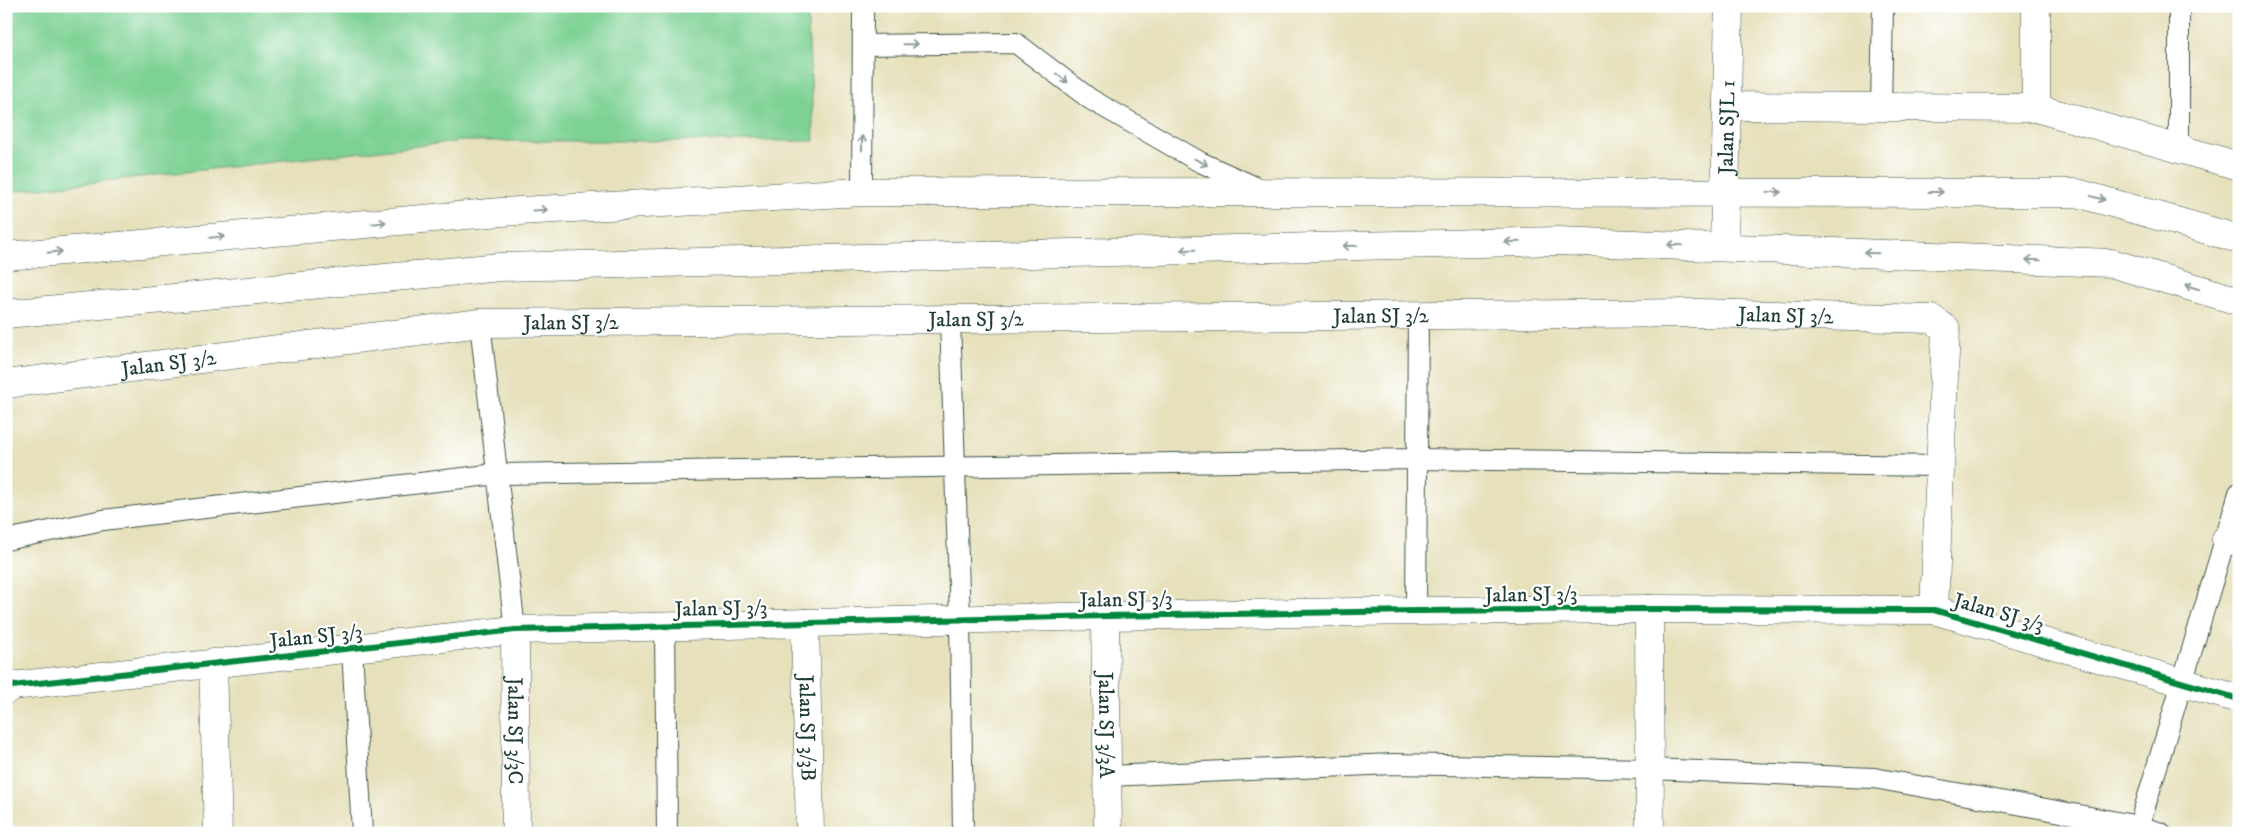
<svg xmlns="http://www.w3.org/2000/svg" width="2245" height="839" font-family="'IM FELL DW Pica',serif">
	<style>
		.green { fill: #7ed194; stroke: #4e8764 }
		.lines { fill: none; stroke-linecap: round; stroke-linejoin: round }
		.lane-casing { stroke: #3d5548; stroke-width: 22 }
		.street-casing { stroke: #3d5548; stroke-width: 29 }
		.secondary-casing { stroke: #3d5548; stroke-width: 29 }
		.lane { stroke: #fff; stroke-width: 20 }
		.street { stroke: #fff; stroke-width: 28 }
		.secondary { stroke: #fff; stroke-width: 28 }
		.cycleway-casing { stroke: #fff; stroke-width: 9 }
		.cycleway { stroke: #00873e; stroke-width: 6 }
		.oneway { stroke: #8f9e9a }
		.labels { text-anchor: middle; stroke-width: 4.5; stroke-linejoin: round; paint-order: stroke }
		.street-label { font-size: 21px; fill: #1f3d34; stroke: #fff }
	</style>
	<rect width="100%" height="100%" fill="#fff"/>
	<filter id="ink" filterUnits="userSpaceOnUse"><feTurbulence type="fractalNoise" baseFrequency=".02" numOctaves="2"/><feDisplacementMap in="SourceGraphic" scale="10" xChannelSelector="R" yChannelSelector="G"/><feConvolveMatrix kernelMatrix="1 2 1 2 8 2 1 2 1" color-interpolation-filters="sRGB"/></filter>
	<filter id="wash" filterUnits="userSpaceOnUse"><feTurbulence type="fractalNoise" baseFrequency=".0096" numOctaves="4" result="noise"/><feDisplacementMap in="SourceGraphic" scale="20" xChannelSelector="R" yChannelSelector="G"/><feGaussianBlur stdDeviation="1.12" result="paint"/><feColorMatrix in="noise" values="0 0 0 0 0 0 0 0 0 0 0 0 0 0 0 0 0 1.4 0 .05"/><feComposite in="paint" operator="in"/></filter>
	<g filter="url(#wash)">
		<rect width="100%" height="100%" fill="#e6e0bb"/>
		<polygon class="green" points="6,6 807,6 814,141 462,141 6,192"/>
	</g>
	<g filter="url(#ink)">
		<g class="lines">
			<g class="lane-casing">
				<g id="lane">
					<polyline points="2179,6 2179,149"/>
					<polyline points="863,45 1016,43 1090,99 1200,162 1262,190"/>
					<polyline points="1881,107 1883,6"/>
					<polyline points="862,192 863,6"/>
					<polyline points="950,319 960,619 963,833"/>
					<polyline points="480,323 515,630"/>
					<polyline points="6,540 103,520 497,474 1417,459 1940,466"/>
					<polyline points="1416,611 1418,315"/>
					<polyline points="665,625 667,833"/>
					<polyline points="352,648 362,833"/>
					<polyline points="1107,776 1393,764 1650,769 1874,778 2139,826 2161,833"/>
					<polyline points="2137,833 2239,493"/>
				</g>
			</g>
			<g class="street-casing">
				<g id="street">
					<polyline points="1727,106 2036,108 2239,166"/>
					<polyline points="2036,108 2036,6"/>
					<path id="s1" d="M1724 247 1729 6"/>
					<path id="s2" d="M6 384 480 323 1699 313 1932 319 1946 329 1934 610"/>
					<polyline points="2226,539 2239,542"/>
					<polyline points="1649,609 1650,833"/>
					<path id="s3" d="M1105 616 1108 833"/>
					<path id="s4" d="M805 623 810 833"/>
					<path id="s5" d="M515 630 516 833"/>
					<polyline points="213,663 218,833"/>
					<polyline points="6,690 12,686 515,630 1105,616 1416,611 1649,609 1934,610 2239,699"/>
				</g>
			</g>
			<g class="secondary-casing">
				<g id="secondary">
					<polyline points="6,256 501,212 862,192 2077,193 2239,239"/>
					<polyline points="6,314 500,267 1558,241 2111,263 2239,301"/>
				</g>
			</g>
			<use href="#lane" class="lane"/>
			<use href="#street" class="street"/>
			<use href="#secondary" class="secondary"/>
			<g class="cycleway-casing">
				<polyline id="cycleway" points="6,690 12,686 515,630 1105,616 1416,611 1649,609 1934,610 2239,699"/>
			</g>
			<use href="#cycleway" class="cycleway"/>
		</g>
		<defs><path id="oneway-shaft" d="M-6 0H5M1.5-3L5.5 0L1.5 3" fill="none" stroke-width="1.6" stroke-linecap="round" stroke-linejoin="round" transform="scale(1.25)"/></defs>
		<g class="oneway">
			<use href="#oneway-shaft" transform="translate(911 44) rotate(-1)"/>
			<use href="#oneway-shaft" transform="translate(1062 78) rotate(37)"/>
			<use href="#oneway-shaft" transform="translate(862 143) rotate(-90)"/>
			<use href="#oneway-shaft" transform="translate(1201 162) rotate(27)"/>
			<use href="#oneway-shaft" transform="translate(1774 192)"/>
			<use href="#oneway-shaft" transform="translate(1936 192)"/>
			<use href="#oneway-shaft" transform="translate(2098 198) rotate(16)"/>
			<use href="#oneway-shaft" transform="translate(540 210) rotate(-3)"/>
			<use href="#oneway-shaft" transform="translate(379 223) rotate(-5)"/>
			<use href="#oneway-shaft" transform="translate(217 237) rotate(-5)"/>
			<use href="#oneway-shaft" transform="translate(1512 242) rotate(179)"/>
			<use href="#oneway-shaft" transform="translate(1675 245) rotate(-178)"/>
			<use href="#oneway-shaft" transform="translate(1350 246) rotate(179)"/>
			<use href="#oneway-shaft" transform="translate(1188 250) rotate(179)"/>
			<use href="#oneway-shaft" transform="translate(55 252) rotate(-5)"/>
			<use href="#oneway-shaft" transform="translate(1871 253) rotate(-178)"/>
			<use href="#oneway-shaft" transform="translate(2033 260) rotate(-178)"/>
			<use href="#oneway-shaft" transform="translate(2192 287) rotate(-163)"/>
		</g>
	</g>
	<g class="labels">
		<g class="street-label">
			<text dy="7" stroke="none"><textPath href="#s1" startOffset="120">Jalan SJL 1</textPath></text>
			<text dy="7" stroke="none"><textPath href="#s2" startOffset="1784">Jalan SJ 3/2</textPath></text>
			<text dy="7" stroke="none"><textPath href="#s2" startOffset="1379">Jalan SJ 3/2</textPath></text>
			<text dy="7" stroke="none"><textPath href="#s2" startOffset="974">Jalan SJ 3/2</textPath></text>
			<text dy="7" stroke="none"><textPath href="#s2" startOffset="569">Jalan SJ 3/2</textPath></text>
			<text dy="7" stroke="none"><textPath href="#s2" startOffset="164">Jalan SJ 3/2</textPath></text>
			<text transform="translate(1531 594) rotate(-1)" y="7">Jalan SJ 3/3</text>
			<text transform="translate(1126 599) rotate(-1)" y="7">Jalan SJ 3/3</text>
			<text transform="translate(721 608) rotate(-1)" y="7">Jalan SJ 3/3</text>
			<text transform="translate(1999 612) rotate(16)" y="7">Jalan SJ 3/3</text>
			<text transform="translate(316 636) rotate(-6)" y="7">Jalan SJ 3/3</text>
			<text dy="7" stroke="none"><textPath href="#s3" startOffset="109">Jalan SJ 3/3A</textPath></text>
			<text dy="7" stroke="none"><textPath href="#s4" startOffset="105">Jalan SJ 3/3B</textPath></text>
			<text dy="7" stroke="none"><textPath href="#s5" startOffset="101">Jalan SJ 3/3C</textPath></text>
		</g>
	</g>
	<rect width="2245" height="839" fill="none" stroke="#fff" stroke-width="25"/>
</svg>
